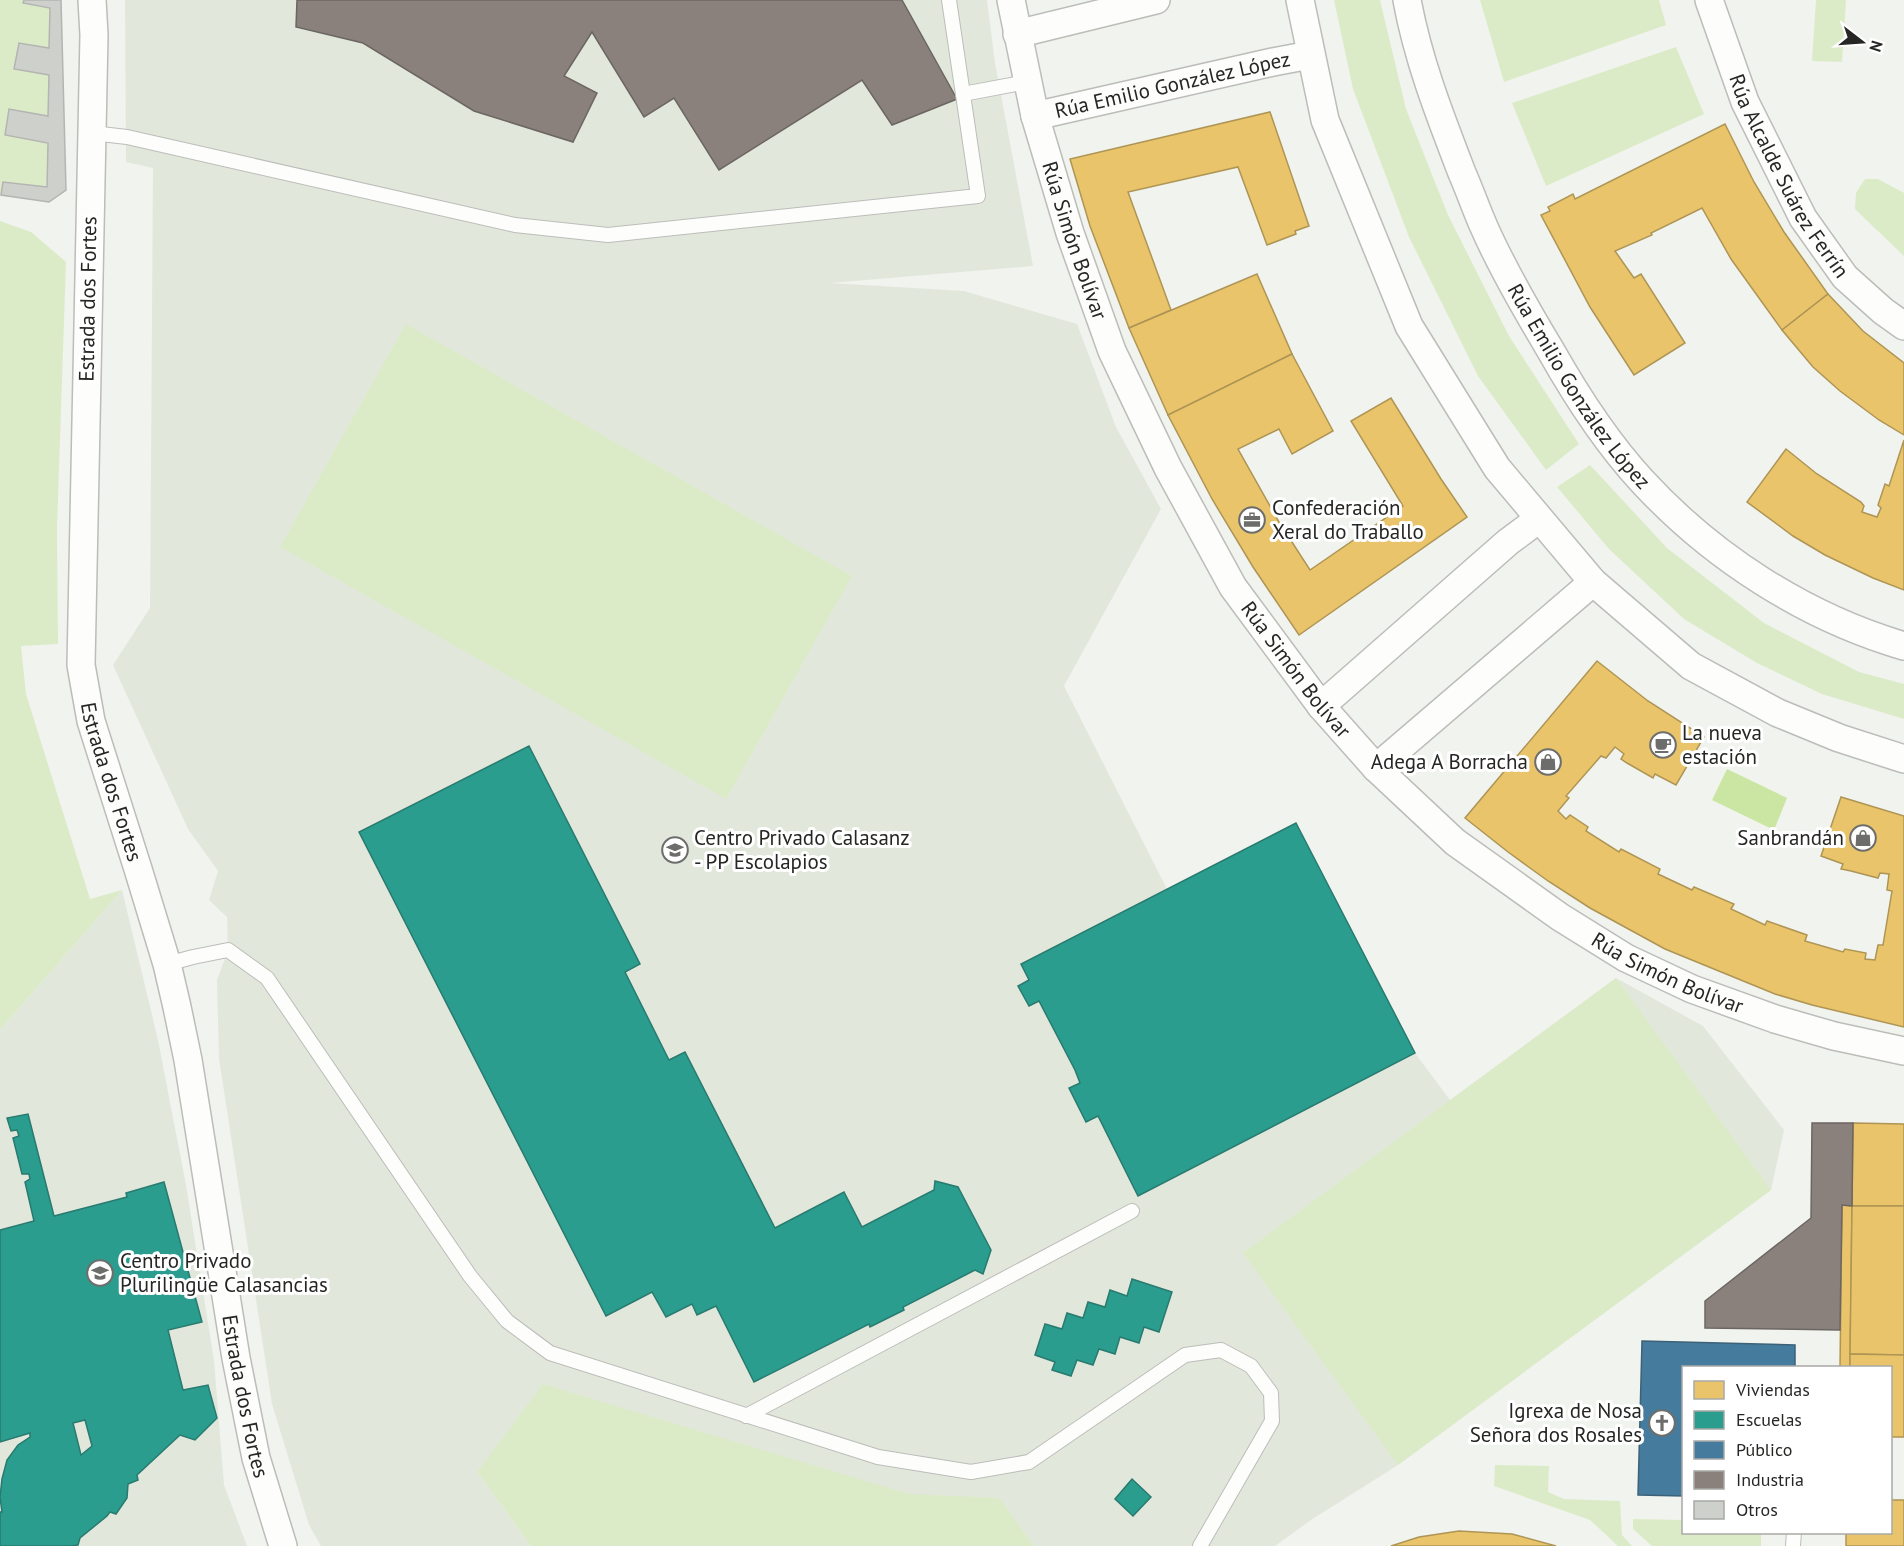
<svg xmlns="http://www.w3.org/2000/svg" width="1904" height="1546" font-family="'PT Sans',sans-serif">
	<style>
		.built { fill: #e2e7dc }
		.green { fill: #dcebc7 }
		.water { fill: #cbe6a2 }
		.homes { fill: #e9c46a; stroke: #ae9555; stroke-width: 1.5 }
		.schools { fill: #2a9d8f; stroke: #297a6f; stroke-width: 1.5; fill-rule: evenodd }
		.public { fill: #457b9d; stroke: #3c6279; stroke-width: 1.5 }
		.industry { fill: #8a817c; stroke: #6c6662; stroke-width: 1.5 }
		.building { fill: #ced0cc; stroke: #b4b5b2; stroke-width: 1.5 }
		.lines { fill: none; stroke-linecap: round; stroke-linejoin: round }
		.lane-casing { stroke: #bcbdb9; stroke-width: 16 }
		.street-casing { stroke: #bcbdb9; stroke-width: 30 }
		.lane { stroke: #fdfdfc; stroke-width: 14 }
		.street { stroke: #fdfdfc; stroke-width: 27 }
		.labels { text-anchor: middle; stroke-width: 6; stroke-linejoin: round; paint-order: stroke }
		.street-label { font-size: 21px; fill: #262724; stroke: #fff }
		.poi-label { font-size: 21px; fill: #262724; stroke: #fff; text-anchor: start }
	</style>
	<rect width="100%" height="100%" fill="#f1f3ee"/>
	<g class="built">
		<polygon points="125,0 987,0 995,63 1033,266 830,283 964,291 1077,324 1116,427 1161,509 1064,686 1167,889 1296,823 1415,1053 1450,1100 1616,978 1703,1026 1784,1130 1771,1190 1398,1465 1311,1520 1275,1546 1032,1546 477,1472 531,1546 321,1546 309,1525 272,1404 219,1059 217,980 228,950 227,917 209,900 218,871 188,829 113,665 150,608 153,168 126,162"/>
		<polygon points="122,890 158,1040 186,1185 214,1361 224,1485 247,1546 0,1546 0,1030"/>
	</g>
	<g class="green">
		<polygon points="0,0 61,0 66,190 49,202 0,195"/>
		<polygon points="1334,0 1380,0 1406,109 1448,215 1509,336 1579,444 1546,470 1478,376 1409,237 1353,89"/>
		<polygon points="1480,0 1659,0 1666,25 1504,82"/>
		<polygon points="1816,0 1846,0 1842,62 1812,61"/>
		<polygon points="1676,47 1704,114 1546,186 1512,103"/>
		<polygon points="1865,179 1878,179 1904,193 1904,256 1855,209 1856,193"/>
		<polygon points="0,221 31,232 66,262 57,528 58,644 21,646 26,694 90,899 122,890 0,1030"/>
		<polygon points="406,324 852,576 726,799 280,547"/>
		<polygon points="1590,465 1667,548 1764,623 1859,672 1904,684 1904,719 1822,694 1757,663 1684,619 1609,549 1557,487"/>
		<polygon points="1616,978 1771,1190 1398,1465 1243,1253"/>
		<polygon points="543,1384 909,1494 999,1498 1034,1546 531,1546 477,1472"/>
		<polygon points="1495,1465 1549,1466 1548,1492 1564,1499 1620,1501 1622,1535 1632,1546 1618,1546 1590,1520 1494,1486"/>
		<polygon points="1633,1519 1683,1520 1684,1532 1761,1533 1761,1546 1652,1546 1633,1529"/>
	</g>
	<polygon class="water" points="1727,769 1787,798 1774,830 1712,800"/>
	<g class="homes">
		<polygon points="1270,112 1309,226 1295,231 1296,234 1267,245 1238,167 1128,192 1171,310 1129,328 1090,226 1070,159"/>
		<polygon points="1725,124 1754,182 1784,232 1828,294 1782,330 1731,259 1702,208 1651,233 1652,235 1615,251 1634,278 1641,274 1685,343 1634,375 1590,307 1541,215 1550,211 1548,207 1573,194 1575,199"/>
		<polygon points="1257,274 1292,354 1168,415 1129,328"/>
		<polygon points="1828,294 1863,331 1904,363 1904,435 1879,420 1840,391 1813,367 1782,330"/>
		<polygon points="1292,354 1333,431 1292,454 1279,429 1238,449 1279,522 1310,570 1403,506 1351,421 1391,398 1441,479 1467,517 1299,635 1253,567 1212,499 1168,415"/>
		<polygon points="1904,440 1904,590 1873,578 1825,555 1793,536 1747,502 1786,449 1817,474 1861,502 1864,506 1862,512 1877,517 1881,508 1878,505 1885,484 1889,486"/>
		<polygon points="1597,661 1648,701 1704,737 1676,785 1655,774 1653,778 1627,763 1621,759 1624,754 1615,747 1606,758 1601,756 1566,796 1569,798 1558,811 1566,819 1570,815 1588,827 1586,831 1619,852 1621,849 1660,869 1658,874 1692,890 1694,887 1734,904 1731,909 1765,925 1767,921 1807,935 1805,941 1843,952 1845,949 1866,953 1865,959 1875,960 1878,945 1883,945 1892,891 1887,890 1889,874 1880,873 1878,878 1851,871 1841,869 1843,864 1821,856 1841,797 1904,816 1904,1027 1812,1005 1775,994 1665,949 1590,908 1548,881 1508,852 1465,818"/>
		<polygon points="1853,1123 1904,1124 1904,1206 1852,1206"/>
		<polygon points="1842,1205 1852,1206 1850,1368 1840,1368"/>
		<polygon points="1852,1206 1904,1206 1904,1355 1850,1354"/>
		<polygon points="1850,1354 1904,1355 1904,1437 1890,1437 1890,1368 1850,1368"/>
		<polygon points="1890,1500 1904,1500 1904,1546 1846,1546 1846,1532 1890,1532"/>
		<polygon points="1459,1531 1512,1534 1556,1546 1391,1546 1419,1537"/>
	</g>
	<g class="schools">
		<polygon points="529,746 640,964 625,972 669,1060 685,1052 775,1228 844,1192 862,1227 934,1190 935,1181 958,1187 991,1250 983,1274 975,1270 903,1307 904,1310 870,1327 869,1324 754,1382 716,1306 697,1315 692,1304 666,1317 652,1292 606,1316 359,832"/>
		<polygon points="1296,823 1415,1053 1138,1196 1098,1116 1086,1122 1069,1088 1080,1083 1075,1070 1039,1001 1029,1006 1018,986 1029,980 1021,964"/>
		<path d="M28 1114 54 1216 127 1197 126 1193 164 1182 202 1322 168 1330 183 1390 208 1385 217 1418 195 1440 180 1435 137 1475 138 1480 128 1484 127 1498 116 1514 110 1512 107 1516 80 1538 78 1545 70 1546H0V1512H2L0 1497 2 1479 7 1460 18 1445 30 1437V1433L0 1442V1230L34 1221 25 1182 30 1179 29 1174H22L13 1138 19 1136 17 1130 11 1131 7 1118ZM85 1420 92 1446 81 1455 73 1423Z"/>
		<polygon points="1132,1279 1172,1292 1159,1332 1144,1327 1139,1343 1120,1337 1115,1354 1099,1349 1093,1365 1077,1360 1071,1376 1052,1370 1055,1362 1035,1355 1045,1324 1062,1329 1067,1313 1083,1318 1088,1302 1105,1307 1110,1290 1127,1296"/>
		<polygon points="1132,1479 1151,1497 1133,1516 1115,1499"/>
	</g>
	<polygon class="public" points="1642,1341 1795,1345 1795,1368 1684,1368 1684,1496 1638,1495"/>
	<g class="industry">
		<polygon points="297,0 902,0 957,99 892,125 862,80 719,170 674,98 644,117 592,32 564,76 597,93 573,142 474,111 363,43 296,27"/>
		<polygon points="1812,1123 1853,1123 1852,1206 1842,1205 1840,1330 1705,1328 1705,1301 1811,1218"/>
	</g>
	<polygon class="building" points="24,0 61,0 66,190 49,202 1,195 3,182 47,187 48,143 5,135 9,109 48,116 49,75 14,69 19,43 49,48 50,8 23,3"/>
	<g class="lines">
		<g class="lane-casing">
			<g id="lane">
				<polyline points="963,94 1027,82"/>
				<polyline points="92,133 127,137 515,225 608,235 978,196 949,0"/>
				<polyline points="167,964 193,957 228,950 267,978 470,1276 507,1321 550,1353 878,1457 971,1472 1029,1462 1185,1355 1221,1350 1251,1366 1271,1393 1272,1421 1200,1546"/>
				<polyline points="746,1416 1132,1211"/>
				<polyline points="1793,1546 1794,1532"/>
			</g>
		</g>
		<g class="street-casing">
			<g id="street">
				<path id="s1" d="M92 0 94 35 81 665 91 721 138 869 167 964 177 1007 188 1060 236 1358 256 1458 283 1546"/>
				<path id="s2" d="M1011 0 1035 116 1070 233 1112 351 1168 468 1233 587 1321 706 1376 768 1455 842 1560 917 1626 958 1692 989 1775 1019 1834 1036 1904 1051"/>
				<polyline points="1300,0 1325,120 1409,326 1497,468 1593,582 1691,666 1778,713 1839,738 1904,759"/>
				<path id="s3" d="M1407 0C1418 60 1440 116 1462 173 1470 191 1476 209 1484 227 1503 270 1527 311 1551 351 1577 397 1606 442 1642 481 1712 557 1805 617 1904 646"/>
				<path id="s4" d="M1709 0 1745 102 1803 218 1845 277 1883 311 1904 326"/>
				<polyline points="1017,34 1156,0"/>
				<path id="s5" d="M1035 116 1273 62 1310 55"/>
				<polyline points="1321,706 1508,542 1539,519"/>
				<polyline points="1376,768 1593,582"/>
			</g>
		</g>
		<use href="#lane" class="lane"/>
		<use href="#street" class="street"/>
	</g>
	<defs>
		<g id="office-ring" transform="scale(1.35)"><circle r="9.5" fill="#fff" stroke="#6d6e6b" stroke-width="1.5"/><path d="M-6-3h4V-5.5h4V-3h4V5H-6ZM-1-4.5V-3h2v-1.5ZM-6 0V1H6V0Z" fill="#6d6e6b"/></g>
		<g id="cafe-ring" transform="scale(1.35)"><circle r="9.5" fill="#fff" stroke="#6d6e6b" stroke-width="1.5"/><path d="M-5.5-4.5H6V0H3Q3 3.5 0 3.5H-2.5Q-5.5 3.5-5.5 0ZM3-3.2v2h1.7v-2ZM-6 4.5H4V6H-6Z" fill="#6d6e6b"/></g>
		<g id="shop-ring" transform="scale(1.35)"><circle r="9.5" fill="#fff" stroke="#6d6e6b" stroke-width="1.5"/><path d="M-5-2.5h2.3a2.7 3.5 0 0 1 5.4 0H5L5.5 6h-11ZM-1.5-2.5h3a1.5 2.3 0 0 0-3 0Z" fill="#6d6e6b"/></g>
		<g id="school-ring" transform="scale(1.35)"><circle r="9.5" fill="#fff" stroke="#6d6e6b" stroke-width="1.5"/><path d="M0-5L7-2L0 1L-7-2ZM-4 1L0 2.5L4 1V4Q0 6-4 4Z" fill="#6d6e6b"/></g>
		<g id="church-ring" transform="scale(1.35)"><circle r="9.5" fill="#fff" stroke="#6d6e6b" stroke-width="1.5"/><path d="M-1.2-6h2.4v3.5h3.3v2.4h-3.3V6h-2.4V-.1h-3.3v-2.4h3.3Z" fill="#6d6e6b"/></g>
	</defs>
	<g fill-rule="evenodd">
		<use href="#office-ring" x="1252" y="520"/>
		<use href="#cafe-ring" x="1663" y="745"/>
		<use href="#shop-ring" x="1548" y="762"/>
		<use href="#shop-ring" x="1863" y="838"/>
		<use href="#school-ring" x="675" y="850"/>
		<use href="#school-ring" x="100" y="1273"/>
		<use href="#church-ring" x="1662" y="1423"/>
	</g>
	<g class="labels">
		<g class="street-label">
			<text dy="7" stroke="none"><textPath href="#s5" startOffset="141">Rúa Emilio González López</textPath></text>
			<text dy="7" stroke="none"><textPath href="#s4" startOffset="194">Rúa Alcalde Suárez Ferrín</textPath></text>
			<text dy="7" stroke="none"><textPath href="#s2" startOffset="249">Rúa Simón Bolívar</textPath></text>
			<text transform="translate(88 299) rotate(-89)" y="7">Estrada dos Fortes</text>
			<text dy="7" stroke="none"><textPath href="#s3" startOffset="426">Rúa Emilio González López</textPath></text>
			<text dy="7" stroke="none"><textPath href="#s2" startOffset="735">Rúa Simón Bolívar</textPath></text>
			<text dy="7" stroke="none"><textPath href="#s1" startOffset="786">Estrada dos Fortes</textPath></text>
			<text dy="7" stroke="none"><textPath href="#s2" startOffset="1221">Rúa Simón Bolívar</textPath></text>
			<text dy="7" stroke="none"><textPath href="#s1" startOffset="1416">Estrada dos Fortes</textPath></text>
		</g>
		<g class="poi-label">
			<text x="1272" y="515">Confederación<tspan x="1272" dy="24">Xeral do Traballo</tspan></text>
			<text x="1682" y="740">La nueva<tspan x="1682" dy="24">estación</tspan></text>
			<text x="1528" y="769" text-anchor="end">Adega A Borracha</text>
			<text x="694" y="845">Centro Privado Calasanz<tspan x="694" dy="24">- PP Escolapios</tspan></text>
			<text x="1844" y="845" text-anchor="end">Sanbrandán</text>
			<text x="120" y="1268">Centro Privado<tspan x="120" dy="24">Plurilingüe Calasancias</tspan></text>
			<text x="1642" y="1418" text-anchor="end">Igrexa de Nosa<tspan x="1642" dy="24">Señora dos Rosales</tspan></text>
		</g>
	</g>
	<rect x="1682" y="1366" width="210" height="168" fill="#ffffff" stroke="#a8a9a7" stroke-width="1.5"/>
	<rect x="1694" y="1381" width="30" height="18" fill="#e9c46a" stroke="#a8a9a7" stroke-width="1.5"/>
	<text x="1736" y="1396" font-size="18" fill="#262724">Viviendas</text>
	<rect x="1694" y="1411" width="30" height="18" fill="#2a9d8f" stroke="#a8a9a7" stroke-width="1.5"/>
	<text x="1736" y="1426" font-size="18" fill="#262724">Escuelas</text>
	<rect x="1694" y="1441" width="30" height="18" fill="#457b9d" stroke="#a8a9a7" stroke-width="1.5"/>
	<text x="1736" y="1456" font-size="18" fill="#262724">Público</text>
	<rect x="1694" y="1471" width="30" height="18" fill="#8a817c" stroke="#a8a9a7" stroke-width="1.5"/>
	<text x="1736" y="1486" font-size="18" fill="#262724">Industria</text>
	<rect x="1694" y="1501" width="30" height="18" fill="#ced0cc" stroke="#a8a9a7" stroke-width="1.5"/>
	<text x="1736" y="1516" font-size="18" fill="#262724">Otros</text>
	<g transform="translate(1862 42) rotate(107)" stroke="#ffffff" stroke-width="4.5" paint-order="stroke">
	<path d="M0-4.5L10 22L0 15L-10 22Z" fill="#262724"/>
	<text y="-9" font-size="16" font-weight="bold" text-anchor="middle" fill="#262724">N</text>
	</g>
</svg>
